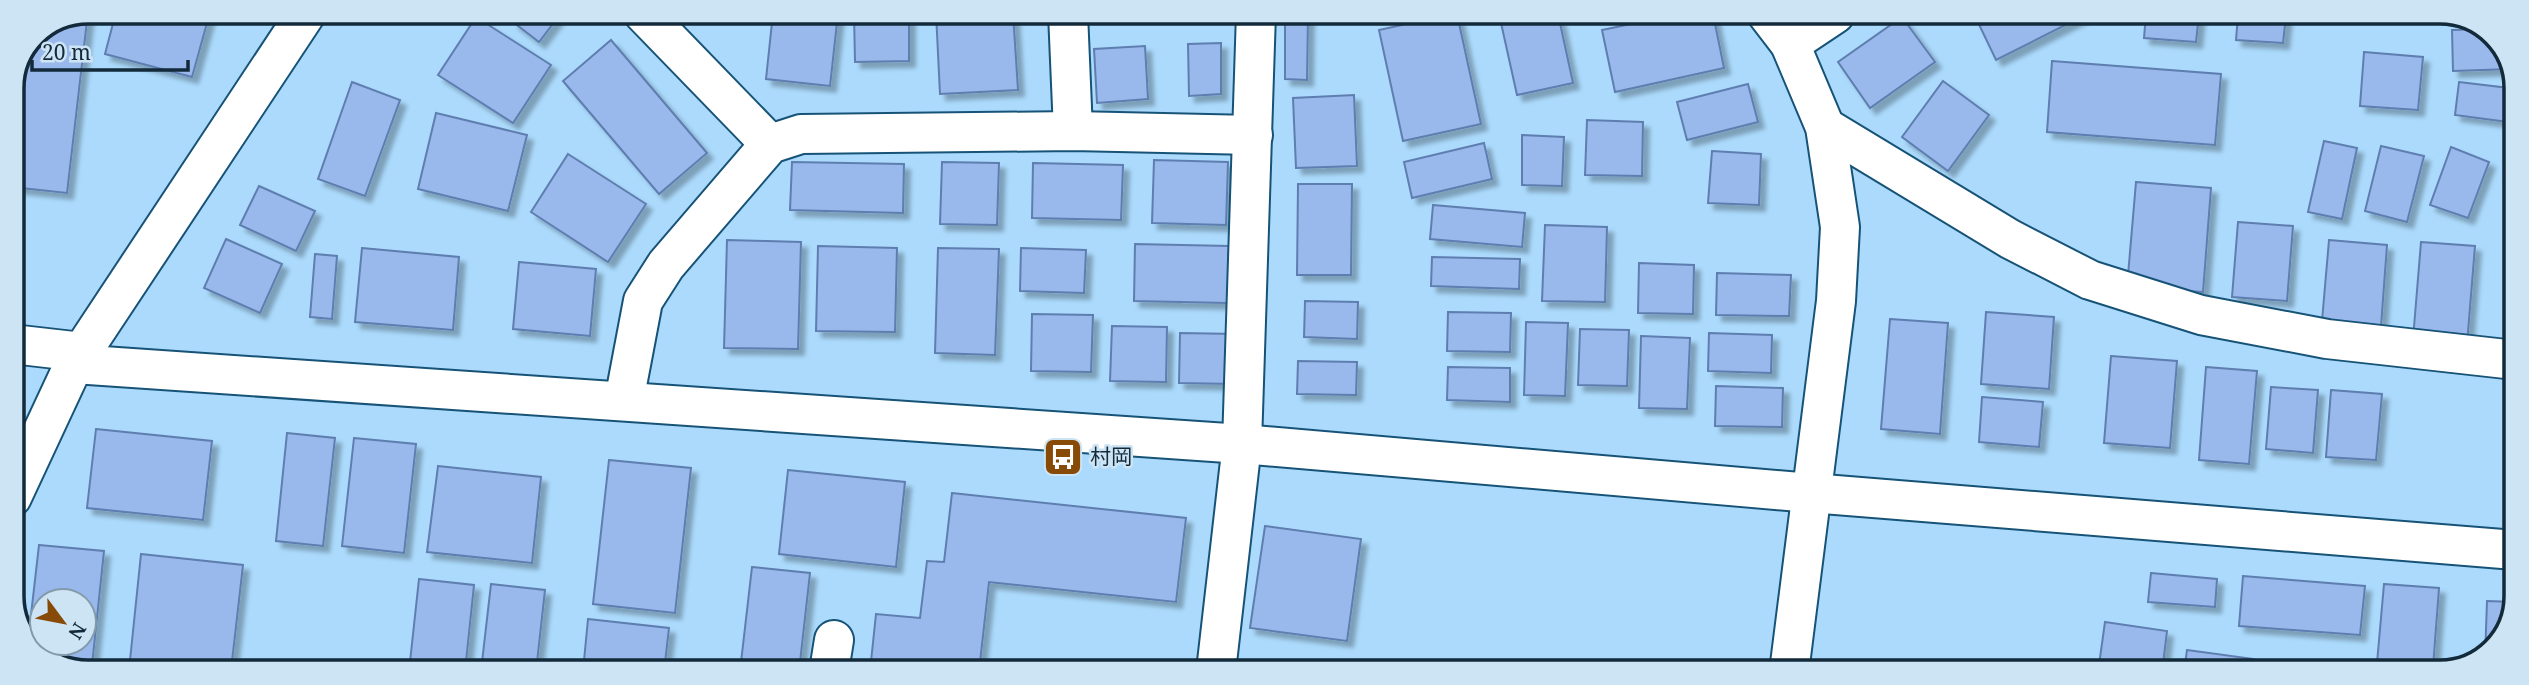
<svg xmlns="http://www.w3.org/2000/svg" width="2529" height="685" font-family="'Noto Serif','Noto Sans JP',serif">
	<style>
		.building { fill: #99b8eb; stroke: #5f7eb0; stroke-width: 2; fill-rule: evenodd; filter: url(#shadow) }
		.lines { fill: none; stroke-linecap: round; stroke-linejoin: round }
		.minor-casing { stroke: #165377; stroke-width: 42 }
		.tertiary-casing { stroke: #165377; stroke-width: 42 }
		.minor { stroke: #fff; stroke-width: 38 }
		.tertiary { stroke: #fff; stroke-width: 38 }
		.labels { text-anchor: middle; stroke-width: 5; stroke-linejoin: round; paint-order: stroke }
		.poi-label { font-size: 21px; fill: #122a3a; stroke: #cde4f5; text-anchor: start }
		.rim { fill: none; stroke: #122a3a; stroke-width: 3.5 }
	</style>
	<defs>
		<filter id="shadow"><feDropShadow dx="6" dy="6" stdDeviation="2" flood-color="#0004"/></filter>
	</defs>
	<rect width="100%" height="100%" fill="#abdafc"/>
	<g class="building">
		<polygon points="88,12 67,193 12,187 12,88 35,34"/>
		<polygon points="116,12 210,12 192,77 105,54"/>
		<polygon points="519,13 561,13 539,42 513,22"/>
		<polygon points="773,13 838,13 830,86 766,79"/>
		<polygon points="854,13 909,13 909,61 855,62"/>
		<polygon points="936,13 1013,13 1018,90 940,94"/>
		<polygon points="1285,14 1308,14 1307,80 1285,79"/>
		<polygon points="1452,14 1457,14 1481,124 1403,141 1379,30"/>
		<polygon points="1541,14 1558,14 1573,83 1517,95 1501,23"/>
		<polygon points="1679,14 1713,14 1724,68 1615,92 1602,30"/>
		<polygon points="1974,14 2087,14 1996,60"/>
		<polygon points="2146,14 2199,14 2196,42 2144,38"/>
		<polygon points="2238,15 2286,15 2283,43 2236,40"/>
		<polygon points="476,17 551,65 513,123 438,75"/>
		<polygon points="1902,17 1935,62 1870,108 1838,62"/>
		<polygon points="2483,29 2498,38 2511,69 2453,71 2452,30"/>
		<polygon points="611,40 707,153 659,194 563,81"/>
		<polygon points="1221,43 1221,94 1189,96 1188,44"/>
		<polygon points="1145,46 1148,99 1097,103 1094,49"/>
		<polygon points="2364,52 2423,57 2418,110 2360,106"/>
		<polygon points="2052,61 2221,74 2215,145 2047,132"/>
		<polygon points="1943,81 1989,115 1948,171 1902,137"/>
		<polygon points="352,82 400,100 365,196 318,179"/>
		<polygon points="2459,82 2517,89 2516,123 2455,115"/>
		<polygon points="1748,84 1758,122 1687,140 1677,102"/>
		<polygon points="1354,95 1357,166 1296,168 1293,98"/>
		<polygon points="436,113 527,135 508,211 418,189"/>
		<polygon points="1587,120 1643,122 1642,176 1585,175"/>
		<polygon points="1522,135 1564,137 1562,186 1522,185"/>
		<polygon points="2324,141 2357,148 2342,219 2308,212"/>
		<polygon points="1484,143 1492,179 1412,198 1404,162"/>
		<polygon points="2381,146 2424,156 2407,222 2365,211"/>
		<polygon points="2451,147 2489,162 2468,218 2430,205"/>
		<polygon points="1712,151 1761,154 1759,205 1708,203"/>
		<polygon points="568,154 646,204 608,262 531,212"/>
		<polygon points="1154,160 1228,162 1226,225 1152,223"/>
		<polygon points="792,162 904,164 903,213 790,210"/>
		<polygon points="942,162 999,163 997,225 940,224"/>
		<polygon points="1033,163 1123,165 1121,220 1032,218"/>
		<polygon points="2136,182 2211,188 2203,292 2127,287"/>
		<polygon points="1298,184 1352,184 1351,275 1297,275"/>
		<polygon points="259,186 315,211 296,251 240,225"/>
		<polygon points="1433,205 1525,213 1522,247 1430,239"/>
		<polygon points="2238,222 2293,226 2287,301 2232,297"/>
		<polygon points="1545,225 1607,227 1605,302 1542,301"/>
		<polygon points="226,239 282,264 260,313 204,288"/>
		<polygon points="727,240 801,242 798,349 724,348"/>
		<polygon points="2329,240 2387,245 2381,326 2322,321"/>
		<polygon points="2421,242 2475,246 2467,344 2413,339"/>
		<polygon points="1135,244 1229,246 1228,303 1134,301"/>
		<polygon points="818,246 897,248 895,332 816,331"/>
		<polygon points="362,248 459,257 453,330 355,322"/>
		<polygon points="938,248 999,249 995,355 935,353"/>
		<polygon points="1021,248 1086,250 1084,293 1020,291"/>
		<polygon points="315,254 337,256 332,319 310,317"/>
		<polygon points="1432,257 1520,259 1519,289 1431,286"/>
		<polygon points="519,262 596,269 590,336 513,329"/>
		<polygon points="1639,263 1694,265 1693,314 1638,313"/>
		<polygon points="1717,273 1791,275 1789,316 1716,315"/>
		<polygon points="1305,301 1358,302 1357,339 1304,337"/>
		<polygon points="1448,312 1511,313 1510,352 1447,351"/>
		<polygon points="1986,312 2054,317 2049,389 1981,384"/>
		<polygon points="1032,314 1093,315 1091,372 1031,371"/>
		<polygon points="1890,319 1948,323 1940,434 1881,429"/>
		<polygon points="1526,322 1568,323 1565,396 1524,395"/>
		<polygon points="1112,326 1167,327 1166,382 1110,381"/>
		<polygon points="1580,329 1629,330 1627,386 1578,385"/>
		<polygon points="1180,333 1237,334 1236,384 1179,383"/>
		<polygon points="1709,333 1772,335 1771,373 1708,371"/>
		<polygon points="1641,336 1690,338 1687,409 1639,408"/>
		<polygon points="2111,356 2177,361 2170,448 2104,443"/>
		<polygon points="1298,361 1357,362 1356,395 1297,394"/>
		<polygon points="1448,367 1510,368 1510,402 1447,400"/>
		<polygon points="2206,367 2257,371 2249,464 2199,460"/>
		<polygon points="1716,386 1783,388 1782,427 1715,426"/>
		<polygon points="2271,387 2318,390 2313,453 2266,449"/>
		<polygon points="2331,390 2382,394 2376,460 2326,457"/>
		<polygon points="1982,397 2043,402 2039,447 1979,442"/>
		<polygon points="96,429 212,441 203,520 87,508"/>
		<polygon points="287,433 335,438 323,546 276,541"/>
		<polygon points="354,438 416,444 404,553 342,546"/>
		<polygon points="609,460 691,468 675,613 593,604"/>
		<polygon points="438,466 541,477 532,563 427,552"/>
		<polygon points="788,470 905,482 896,567 779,554"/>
		<polygon points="952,493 1186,518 1176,602 989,582 979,671 870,671 876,614 920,618 927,561 944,562"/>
		<polygon points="1265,526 1361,539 1347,641 1250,628"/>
		<path d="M39 545 104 551 92 665 54 661 31 647 28 641ZM42 601H84V643H42Z"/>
		<polygon points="141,554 243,565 231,670 129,670"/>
		<polygon points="752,567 810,573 799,671 740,671"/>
		<polygon points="2151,573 2217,579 2215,607 2148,602"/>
		<polygon points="2243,576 2365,586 2360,635 2239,626"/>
		<polygon points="419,579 474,585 465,671 409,671"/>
		<polygon points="491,584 545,590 536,671 481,671"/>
		<polygon points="2384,584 2439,588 2433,667 2377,663"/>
		<polygon points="2487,601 2514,602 2514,616 2485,658"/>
		<polygon points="588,619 669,628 664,671 583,671"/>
		<polygon points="2105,622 2167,631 2162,672 2098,672"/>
		<polygon points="2187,650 2254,659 2252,673 2184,672"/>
		<polygon points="1290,662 1347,669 1346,672 1289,672"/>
		<polygon points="1995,665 2028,671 2027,672 1994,672"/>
	</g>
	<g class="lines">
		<g class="minor-casing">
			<g id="minor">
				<polyline points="643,13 770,144"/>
				<polyline points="1068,13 1073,131"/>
				<polyline points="1767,14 1790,44 1825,127 1840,227 1836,301 1789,672"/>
				<polyline points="1790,44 1835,14"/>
				<polyline points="1825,127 2010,239 2090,280 2201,315 2327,339 2515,360"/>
				<polyline points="12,344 82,352"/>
				<polyline points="624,401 643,301 666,265 770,144 801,134 1073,131 1253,135"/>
				<polyline points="829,671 834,640"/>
				<polyline points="1216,671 1242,444 1256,13"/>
			</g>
		</g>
		<g class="tertiary-casing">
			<g id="tertiary">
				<polyline points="74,364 1242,444 1811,493 2515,550"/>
				<polyline points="12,497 74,364 307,12"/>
			</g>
		</g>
		<use href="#minor" class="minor"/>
		<use href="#tertiary" class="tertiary"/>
	</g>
	<defs>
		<g id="bus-square" transform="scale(2.0125)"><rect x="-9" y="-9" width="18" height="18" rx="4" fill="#874a07" stroke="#cde4f5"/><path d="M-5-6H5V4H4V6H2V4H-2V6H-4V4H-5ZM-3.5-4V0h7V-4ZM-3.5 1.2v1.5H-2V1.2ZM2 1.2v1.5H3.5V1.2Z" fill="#fff"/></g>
	</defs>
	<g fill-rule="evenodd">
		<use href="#bus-square" x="1063" y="457"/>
	</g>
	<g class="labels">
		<g class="poi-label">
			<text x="1090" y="464">村岡</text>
		</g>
	</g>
	<path d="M0 0H2529V685H0ZM88 24H2440A64 64 0 0 1 2504 88V596A64 64 0 0 1 2440 660H88A64 64 0 0 1 24 596V88A64 64 0 0 1 88 24Z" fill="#cde4f5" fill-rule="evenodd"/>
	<path class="rim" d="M88 24H2440A64 64 0 0 1 2504 88V596A64 64 0 0 1 2440 660H88A64 64 0 0 1 24 596V88A64 64 0 0 1 88 24Z"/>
	<g transform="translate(63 622) rotate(122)"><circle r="33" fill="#cde4f5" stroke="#829aaa" stroke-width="2"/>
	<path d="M0-5L12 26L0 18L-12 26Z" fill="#874a07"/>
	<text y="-10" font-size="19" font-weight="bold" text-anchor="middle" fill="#122a3a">N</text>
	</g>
	<path d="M32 60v10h156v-10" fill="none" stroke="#122a3a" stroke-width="3.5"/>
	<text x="42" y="60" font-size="21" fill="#122a3a" stroke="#cde4f5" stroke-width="5" paint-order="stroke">20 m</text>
</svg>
